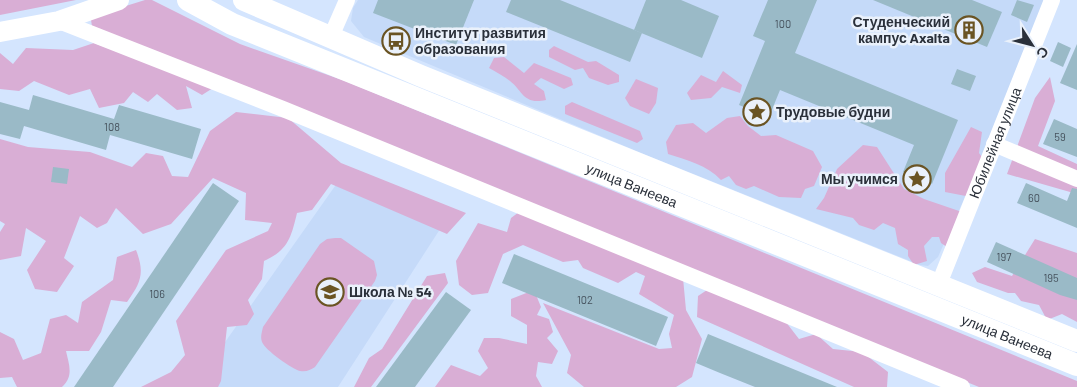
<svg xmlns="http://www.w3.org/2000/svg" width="1077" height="387" font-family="Barlow,sans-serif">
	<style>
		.built { fill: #c5daf9 }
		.green { fill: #d9aed5 }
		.building { fill: #9abac7 }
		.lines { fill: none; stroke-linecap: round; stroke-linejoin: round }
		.minor { stroke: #fff; stroke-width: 16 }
		.tertiary { stroke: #fff; stroke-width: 20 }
		.secondary { stroke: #fff; stroke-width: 22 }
		.labels { text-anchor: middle; stroke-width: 5; stroke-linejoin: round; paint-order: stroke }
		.number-label { font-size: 11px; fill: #46525d }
		.poi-label { font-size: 14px; font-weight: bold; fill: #2a303a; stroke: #eaf1fb; text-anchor: start }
		.street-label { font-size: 14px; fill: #2a303a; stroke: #eaf1fb }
	</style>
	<rect width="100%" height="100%" fill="#d4e5fe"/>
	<g class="built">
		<polygon points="358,0 1043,0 1043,4 965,197 938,257 928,266 920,265 646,155 364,37 351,21 353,8"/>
		<polygon points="340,179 444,223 338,387 185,387 211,362"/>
	</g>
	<g class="green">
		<polygon points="0,0 76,0 0,15"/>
		<polygon points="145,0 152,0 240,44 345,81 1077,381 1077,387 979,387 92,26 91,20 97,15"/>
		<polygon points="94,43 213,88 202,95 186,86 192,108 177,110 157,94 148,102 133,92 124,103 99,108 90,89 69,95 34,81 19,91 0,89 0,53 13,64 26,48 73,50"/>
		<polygon points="554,46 588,62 596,61 619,75 619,82 608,85 589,78 583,68 575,70 549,57 549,50"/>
		<path d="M504 57 524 73 534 63 571 78 573 85 564 89 541 78 534 84 544 91 546 100C523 105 523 91 510 81 504 76 496 72 489 68L494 58Z"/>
		<polygon points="723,71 742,85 740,93 722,87 711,98 691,100 687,93 701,75 716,82"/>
		<polygon points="1050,77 1055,101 1038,146 1077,164 1077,194 1007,174 1035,98"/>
		<polygon points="636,79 658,88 656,103 649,114 630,106 625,98"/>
		<polygon points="572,102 640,131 643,139 637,143 565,114 565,106"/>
		<path d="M236 112 288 118 341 163 466 213 447 234 331 184 312 210 297 213C291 238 288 250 264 261L262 279 248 300 254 314 247 325 227 327 221 381 218 387H141L171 372 185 355 176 321 226 250 268 231 272 223 245 220 246 193 213 178 171 224 143 234 116 208 107 223 97 228 80 216 64 258 74 266 57 292 35 289 27 270 46 241 26 228 21 256 0 260V232L5 224 0 221V139L28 147 90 152 132 167 146 153 163 156 172 176 188 177 210 131Z"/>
		<path d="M740 116 748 126 761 136 776 135 813 151 822 167 814 186 805 189 801 198 779 197 754 186 746 189 736 185 729 176 721 180C707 165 687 160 668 154L666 142 676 125 693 123 706 133 727 118Z"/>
		<polygon points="971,127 982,132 979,153 985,161 971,197 945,192 945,173"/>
		<polygon points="863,145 877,147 904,189 924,199 962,212 947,247 941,243 939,237 932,237 924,246 927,261 914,265 908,256 908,250 898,244 895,228 883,223 874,230 859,225 853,218 816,209 824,198 837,169"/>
		<polygon points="527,206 683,278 686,310 702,339 692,377 676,387 584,387 567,373 571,355 543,303 659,349 672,348 669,334 674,315 639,294 645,276 636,272 618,283 583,268 578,260 563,262 523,245 503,254 488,293 472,295 459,285 456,261 478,223 507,232 511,218"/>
		<path d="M335 238H341L374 261 377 275 375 281 315 367C310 370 307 372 300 371 292 369 265 350 262 342 260 337 262 332 263 327L320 244 327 239Z"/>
		<polygon points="1035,239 1077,253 1077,322 1062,314 1047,320 1039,305 1021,301 1015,293 1008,293 977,282 972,273 985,267 1012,276"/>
		<path d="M136 250C145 273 141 283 127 302L111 300 101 332 89 351H66C69 365 74 376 62 387H17L12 377 0 378V332L14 339 23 360 41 353 50 319 66 315 78 323 82 302 113 280 117 257Z"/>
		<polygon points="445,273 448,283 371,387 354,387 369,358 382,349 427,276"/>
		<polygon points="710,288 782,317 799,339 816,334 833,349 862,352 888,372 887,387 854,387 697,317 698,296"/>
		<polygon points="534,290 541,307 537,315 549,319 553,332 547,338 558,351 552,364 538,362 536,376 542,387 435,387 451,365 480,376 488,368 478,351 484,338 499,338 527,344 527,325 511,316 511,299"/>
	</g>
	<g class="building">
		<polygon points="378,0 474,0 456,45 373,13"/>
		<polygon points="511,0 560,0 642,33 630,62 506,12"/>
		<polygon points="646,0 681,0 719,16 702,58 634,30"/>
		<polygon points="768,0 817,0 795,53 958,120 932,184 903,172 914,145 780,90 769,117 739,105 765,41 753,36"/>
		<polygon points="873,0 972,0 1002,12 987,47"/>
		<polygon points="1017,0 1034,5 1027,22 1011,15"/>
		<polygon points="1058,42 1071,48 1063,67 1050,61"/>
		<polygon points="1077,44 1077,90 1060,83"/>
		<polygon points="957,69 976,76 970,91 951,84"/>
		<polygon points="33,95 114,119 119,105 201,129 192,159 110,135 106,150 24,126 20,139 0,134 0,102 29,110"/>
		<polygon points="1054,119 1077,129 1077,157 1043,144"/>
		<polygon points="53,167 69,169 67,184 51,182"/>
		<polygon points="213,183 239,201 113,387 74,387"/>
		<polygon points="1026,183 1067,201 1072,188 1077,189 1077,228 1017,203"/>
		<polygon points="996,242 1077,278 1077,300 1060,295 987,262"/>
		<polygon points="514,254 668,317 656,346 502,283"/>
		<polygon points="446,292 471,310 415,387 376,387"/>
		<polygon points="708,334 837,387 755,387 720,373 696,363"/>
	</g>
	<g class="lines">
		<g class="minor">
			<polyline points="59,21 283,109 962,387"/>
			<polyline points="330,39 347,0"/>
			<polyline points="994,144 1077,179"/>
			<path id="s1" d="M939 284 1052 0"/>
		</g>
		<polyline class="tertiary" points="0,32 59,21 119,0"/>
		<g class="secondary">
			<path id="s2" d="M188 0 232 24 1077 365"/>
			<polyline points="244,0 421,76 1077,341"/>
		</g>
	</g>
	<defs>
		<g id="building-ring" transform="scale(1.4375)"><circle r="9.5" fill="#eaf1fb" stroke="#6a5423" stroke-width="1.5"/><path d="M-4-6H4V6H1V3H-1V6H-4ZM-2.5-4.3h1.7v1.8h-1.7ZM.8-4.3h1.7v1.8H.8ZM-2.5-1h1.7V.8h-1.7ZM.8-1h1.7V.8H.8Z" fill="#6a5423"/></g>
		<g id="bus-ring" transform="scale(1.4375)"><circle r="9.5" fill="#eaf1fb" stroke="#6a5423" stroke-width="1.5"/><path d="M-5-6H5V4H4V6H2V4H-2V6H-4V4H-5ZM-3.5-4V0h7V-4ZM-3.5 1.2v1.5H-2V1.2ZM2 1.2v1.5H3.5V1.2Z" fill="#6a5423"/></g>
		<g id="sight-ring" transform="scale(1.4375)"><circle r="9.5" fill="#eaf1fb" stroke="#6a5423" stroke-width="1.5"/><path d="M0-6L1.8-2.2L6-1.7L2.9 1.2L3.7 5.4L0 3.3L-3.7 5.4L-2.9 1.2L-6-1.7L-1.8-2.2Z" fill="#6a5423"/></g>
		<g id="school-ring" transform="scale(1.4375)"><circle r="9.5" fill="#eaf1fb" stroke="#6a5423" stroke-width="1.5"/><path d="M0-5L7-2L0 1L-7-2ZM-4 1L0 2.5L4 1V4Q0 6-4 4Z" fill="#6a5423"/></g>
	</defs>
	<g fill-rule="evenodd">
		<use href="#building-ring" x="969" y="30"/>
		<use href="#bus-ring" x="396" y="41"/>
		<use href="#sight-ring" x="757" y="112"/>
		<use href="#sight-ring" x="917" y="179"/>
		<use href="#school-ring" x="330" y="292"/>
	</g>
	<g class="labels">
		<g class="number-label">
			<text x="783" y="28">100</text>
			<text x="112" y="131">108</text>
			<text x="1060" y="141">59</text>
			<text x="1034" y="202">60</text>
			<text x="1004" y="261">197</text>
			<text x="1051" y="282">195</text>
			<text x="157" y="298">106</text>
			<text x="585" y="304">102</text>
		</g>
		<g class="poi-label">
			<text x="950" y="27" text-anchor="end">Студенческий<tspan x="950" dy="16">кампус Axalta</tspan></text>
			<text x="415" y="38">Институт развития<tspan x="415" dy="16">образования</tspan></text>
			<text x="776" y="117">Трудовые будни</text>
			<text x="898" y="184" text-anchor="end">Мы учимся</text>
			<text x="349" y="297">Школа № 54</text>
		</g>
		<g class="street-label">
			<text dy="5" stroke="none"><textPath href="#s1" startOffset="152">Юбилейная улица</textPath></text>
			<text dy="5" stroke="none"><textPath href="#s2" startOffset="481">улица Ванеева</textPath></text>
			<text dy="5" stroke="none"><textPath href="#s2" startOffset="886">улица Ванеева</textPath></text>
		</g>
	</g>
	<g transform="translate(1032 45) rotate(126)" stroke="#eaf1fb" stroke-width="4" paint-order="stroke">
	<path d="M0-4L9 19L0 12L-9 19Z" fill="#2a303a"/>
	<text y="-8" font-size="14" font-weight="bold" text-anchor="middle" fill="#2a303a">С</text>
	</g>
</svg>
